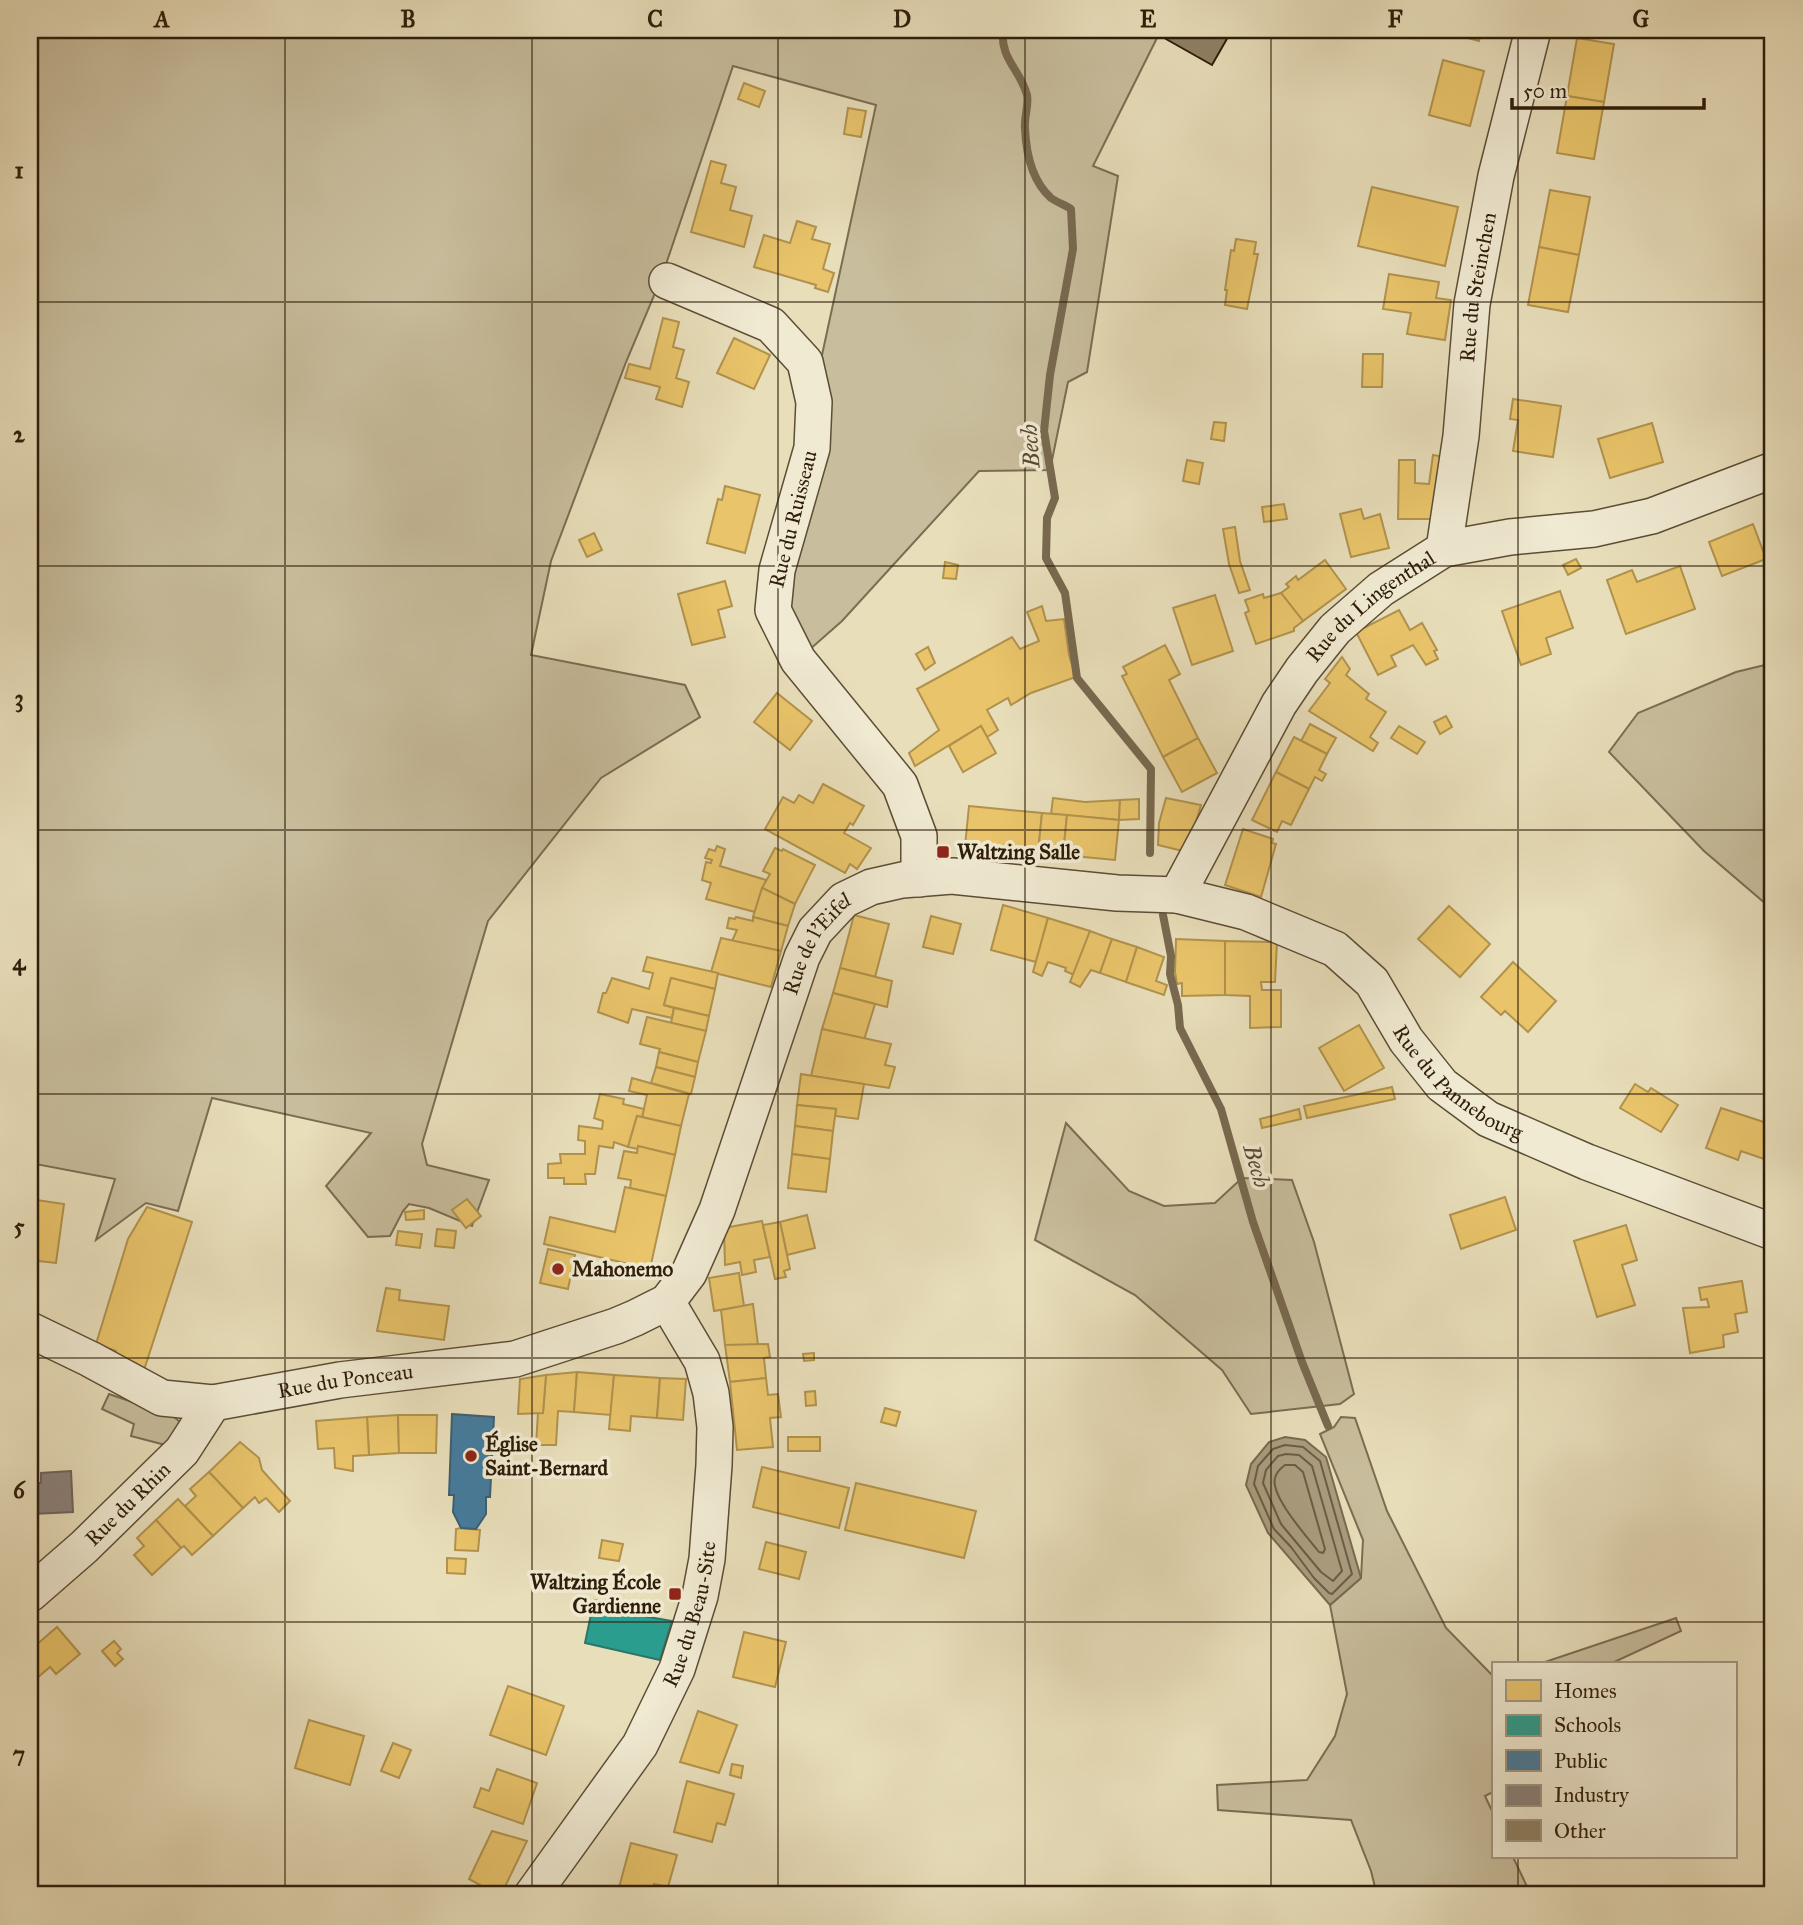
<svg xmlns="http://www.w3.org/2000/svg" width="1803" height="1925" font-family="'IM FELL Great Primer',serif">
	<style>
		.green { fill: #c8bd9c; stroke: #7b6d52; stroke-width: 2 }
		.water { fill: #a99c7e; stroke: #78694f; stroke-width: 2 }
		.homes { fill: #e9c46a; stroke: #b1924d; stroke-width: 2 }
		.schools { fill: #2a9d8f; stroke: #2b7767; stroke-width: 2 }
		.public { fill: #457b9d; stroke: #3e5f71; stroke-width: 2 }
		.industry { fill: #8a817c; stroke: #6e635a; stroke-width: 2 }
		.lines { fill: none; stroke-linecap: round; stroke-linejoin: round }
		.shore { stroke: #6c5c44; stroke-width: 2 }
		.stream { stroke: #78694f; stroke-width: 8 }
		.building { fill: #8f8165; stroke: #2e1d09; stroke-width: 2 }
		.minor-casing { stroke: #5c4d35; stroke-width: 38 }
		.minor { stroke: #f0ead2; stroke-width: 35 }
		.grid { fill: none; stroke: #2e1d09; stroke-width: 2; stroke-opacity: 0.55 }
		.poi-dot { fill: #8f2418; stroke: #f0ead2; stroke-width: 2.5 }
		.labels { text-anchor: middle; stroke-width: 7; stroke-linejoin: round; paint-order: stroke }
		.street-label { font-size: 21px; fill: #2e1d09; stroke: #f0ead2 }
		.poi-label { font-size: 21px; font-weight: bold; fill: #2e1d09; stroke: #f0ead2; text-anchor: start }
		.water-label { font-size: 23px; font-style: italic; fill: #594932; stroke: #f0ead2 }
		.neatline { fill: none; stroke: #2e1d09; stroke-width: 2.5 }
		.grid-label { font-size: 23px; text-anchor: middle; font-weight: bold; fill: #2e1d09 }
	</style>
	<rect width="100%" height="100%" fill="#e8deba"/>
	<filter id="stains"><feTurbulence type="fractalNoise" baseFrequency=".00286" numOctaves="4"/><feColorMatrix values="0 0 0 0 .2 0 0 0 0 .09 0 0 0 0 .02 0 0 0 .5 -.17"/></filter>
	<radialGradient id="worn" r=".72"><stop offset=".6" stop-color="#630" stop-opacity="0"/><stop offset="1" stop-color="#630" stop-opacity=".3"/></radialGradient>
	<g class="green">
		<polygon points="30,30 1161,30 1093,166 1118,176 1087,372 1068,382 1050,470 979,471 842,621 808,651 787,612 786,571 827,453 822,355 876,105 733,66 661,279 626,362 551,561 531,655 685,685 700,717 601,778 488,921 422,1144 427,1165 489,1180 472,1226 429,1208 409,1204 403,1211 390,1236 368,1237 326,1186 371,1133 212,1098 178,1211 146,1203 96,1240 115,1179 30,1163"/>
		<polygon points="1773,663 1773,910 1704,851 1609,752 1638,713 1736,672"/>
		<polygon points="1066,1123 1129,1191 1164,1206 1215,1203 1242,1178 1292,1180 1314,1242 1354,1394 1340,1404 1251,1414 1222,1370 1135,1295 1035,1240"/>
		<polygon points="109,1394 173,1416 180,1422 173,1447 131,1436 134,1424 102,1409"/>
		<polygon points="1341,1417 1355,1418 1387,1511 1446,1628 1493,1676 1493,1792 1485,1796 1493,1813 1493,1857 1513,1857 1531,1895 1377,1895 1371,1871 1351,1820 1218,1810 1217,1785 1307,1780 1335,1736 1347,1694 1330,1605 1361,1578 1363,1540 1320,1434 1334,1427"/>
		<polygon points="1676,1618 1681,1631 1610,1664 1539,1664"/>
	</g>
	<polygon class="water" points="1285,1437 1305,1440 1326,1457 1361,1578 1330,1605 1268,1533 1246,1485 1251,1464 1269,1442"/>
	<g class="homes">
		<polygon points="1445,30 1482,30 1479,41 1445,32"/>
		<polygon points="1577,38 1614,44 1604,102 1567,96"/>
		<polygon points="1443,60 1484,71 1470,126 1429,115"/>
		<polygon points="744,83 765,91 759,107 738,99"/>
		<polygon points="1567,96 1604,102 1594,159 1557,153"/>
		<polygon points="848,108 866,111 861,137 844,134"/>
		<polygon points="711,161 726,165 721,183 736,187 730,210 752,216 744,247 691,232"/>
		<polygon points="1372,187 1458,207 1445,266 1358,246"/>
		<polygon points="1550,190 1590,197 1579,255 1539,247"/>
		<polygon points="797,221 816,227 812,239 830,244 823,269 834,273 828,292 815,288 816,285 754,267 764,235 790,243"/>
		<polygon points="1236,239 1256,242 1254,254 1258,254 1247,309 1225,305 1227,290 1225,290 1231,250 1234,251"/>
		<polygon points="1539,247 1579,255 1568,312 1528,305"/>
		<polygon points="1389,274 1439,282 1436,298 1451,300 1445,340 1407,334 1411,313 1383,309"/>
		<polygon points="663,318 679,322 673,347 684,350 676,378 689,382 682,407 656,399 660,387 625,378 629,364 650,369"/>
		<polygon points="734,338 770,355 754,389 717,373"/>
		<polygon points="1363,354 1383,354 1382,387 1362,387"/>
		<polygon points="1513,399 1561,406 1553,457 1513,451 1518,420 1510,419"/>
		<polygon points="1214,422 1226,423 1224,441 1211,439"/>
		<polygon points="1652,423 1663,462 1610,478 1598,439"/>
		<polygon points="1433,455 1445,457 1441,519 1398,519 1399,460 1415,460 1415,483 1429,484"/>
		<polygon points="1187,460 1203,463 1199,484 1183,481"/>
		<polygon points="725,486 760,495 745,553 707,543 718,499 722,500"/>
		<polygon points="1284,504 1287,519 1264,522 1262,507"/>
		<polygon points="1361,509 1364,519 1380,514 1389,548 1351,557 1340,514"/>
		<polygon points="1753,524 1766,559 1722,576 1709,542"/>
		<polygon points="1235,527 1240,561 1250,590 1239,593 1229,564 1223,529"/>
		<polygon points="594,533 602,550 587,557 579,540"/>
		<polygon points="1576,559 1581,568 1568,575 1563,565"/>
		<polygon points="1325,560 1346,589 1303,621 1281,593 1289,587 1286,584 1296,576 1298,580"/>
		<polygon points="945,562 958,565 956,579 943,578"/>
		<polygon points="1680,566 1695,609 1626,634 1607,580 1632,570 1637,582"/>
		<polygon points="725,581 732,606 718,610 725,637 692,645 678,594"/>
		<polygon points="1560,591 1573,628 1546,638 1551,654 1521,665 1502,611"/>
		<polygon points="1281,593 1303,621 1294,628 1294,631 1256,644 1245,613 1249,611 1245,600 1263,594 1264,598"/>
		<polygon points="1215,595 1233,651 1192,665 1173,608"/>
		<polygon points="1042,606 1046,621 1064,619 1069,655 1076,677 1031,693 1011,705 1008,698 987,710 998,730 987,737 981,726 915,766 909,753 939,730 917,689 1012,637 1020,649 1039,641 1027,612"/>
		<polygon points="1399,610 1410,630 1422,623 1437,650 1434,651 1438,659 1426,665 1413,645 1391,656 1396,666 1378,675 1356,632"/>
		<polygon points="1165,645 1180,674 1169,680 1198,738 1163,757 1122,676 1127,674 1123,667"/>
		<polygon points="928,647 935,663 925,670 916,654"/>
		<polygon points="1342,657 1350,669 1346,675 1369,694 1366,699 1386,712 1370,737 1378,743 1373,751 1309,711 1330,683 1325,679"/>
		<polygon points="777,693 812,721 790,750 754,722"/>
		<polygon points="1446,716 1452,727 1440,734 1434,722"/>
		<polygon points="1310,724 1336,738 1327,754 1301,741"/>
		<polygon points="981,726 996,753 963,772 949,746"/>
		<polygon points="1399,726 1425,742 1417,754 1391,738"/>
		<polygon points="1294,737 1327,754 1319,770 1326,774 1322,781 1315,777 1309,789 1276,772"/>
		<polygon points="1198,738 1217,773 1182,792 1163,757"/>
		<polygon points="1276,772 1309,789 1291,825 1282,821 1277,832 1252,820"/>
		<polygon points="823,784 864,806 853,825 850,823 844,833 871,848 857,869 850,864 845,873 765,829 783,797 794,803 799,795 813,803"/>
		<polygon points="1053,798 1085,802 1120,800 1119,820 1051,814"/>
		<polygon points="1166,798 1201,805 1193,832 1191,831 1183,851 1158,845 1159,823"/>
		<polygon points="1139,799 1139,819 1119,820 1120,800"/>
		<polygon points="969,806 1042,813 1038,853 965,846"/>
		<polygon points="1042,813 1067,815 1063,855 1038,853"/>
		<polygon points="1067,815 1119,820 1115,860 1063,855"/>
		<polygon points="1243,829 1273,839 1272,843 1276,844 1261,897 1225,885"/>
		<polygon points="717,846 725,849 720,866 766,880 755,912 706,899 711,883 702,880 706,862 711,863 712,860 705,858 709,849 715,851"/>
		<polygon points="775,848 782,851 783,849 815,865 795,904 762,888 770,874 763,871"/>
		<polygon points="762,888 795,904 788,926 753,917"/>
		<polygon points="1003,905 1048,918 1036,962 991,950"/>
		<polygon points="1449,906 1490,944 1460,977 1418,939"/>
		<polygon points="854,915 889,924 875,977 840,968"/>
		<polygon points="931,916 961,924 953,954 923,947"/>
		<polygon points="736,917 753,921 753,917 788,926 781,951 732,941 737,930 727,928 729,918 735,919"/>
		<polygon points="1048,918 1090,931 1074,975 1065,971 1066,968 1048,962 1042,976 1033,972"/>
		<polygon points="1090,931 1112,939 1100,973 1091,970 1080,987 1070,982"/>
		<polygon points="721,938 781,951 771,987 711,972"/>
		<polygon points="1112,939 1137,947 1126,982 1100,973"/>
		<polygon points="1176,939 1225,941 1225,995 1182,996 1182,983 1177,984 1175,972"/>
		<polygon points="1225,941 1277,942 1275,982 1261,982 1262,990 1281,990 1281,1027 1250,1028 1250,996 1225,995"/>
		<polygon points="1137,947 1164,957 1156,981 1167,985 1164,995 1126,982"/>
		<polygon points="647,957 718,973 715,989 671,978 664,1005 674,1008 672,1018 632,1009 628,1023 598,1012 603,993 606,993 612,978 649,989 653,973 643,971"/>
		<polygon points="1513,962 1556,1001 1528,1032 1505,1011 1501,1015 1481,997"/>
		<polygon points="840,968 892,981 887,1007 833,993"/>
		<polygon points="671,978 715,989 709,1016 664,1005"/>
		<polygon points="833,993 875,1004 864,1040 822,1029"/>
		<polygon points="674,1008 709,1016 706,1031 671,1023"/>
		<polygon points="647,1017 706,1031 698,1062 659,1052 660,1049 640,1044"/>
		<polygon points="1359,1025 1384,1068 1344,1091 1319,1048"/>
		<polygon points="822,1029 891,1044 885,1065 895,1067 889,1088 811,1076"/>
		<polygon points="659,1052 698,1062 695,1077 656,1067"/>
		<polygon points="656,1067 695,1077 691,1094 651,1083"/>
		<polygon points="801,1074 864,1084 858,1119 835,1116 836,1109 797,1105"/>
		<polygon points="632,1078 689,1094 681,1126 642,1117 647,1095 629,1091"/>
		<polygon points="1635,1084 1648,1092 1651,1088 1678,1105 1661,1132 1620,1108"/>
		<polygon points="1392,1087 1395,1099 1307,1118 1304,1106"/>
		<polygon points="600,1094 624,1099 623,1104 644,1109 642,1117 637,1116 628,1147 614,1142 613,1148 599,1146 595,1174 585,1174 586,1184 564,1184 564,1178 548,1178 548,1164 561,1163 560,1154 585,1154 585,1141 578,1140 579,1126 602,1129 603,1121 594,1118"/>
		<polygon points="797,1105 836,1109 833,1131 795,1126"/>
		<polygon points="1721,1108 1773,1125 1773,1142 1767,1160 1741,1151 1738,1160 1706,1148"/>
		<polygon points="1299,1109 1301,1119 1262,1128 1260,1119"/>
		<polygon points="637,1116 681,1126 675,1155 638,1146 638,1149 628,1147"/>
		<polygon points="795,1126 833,1131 830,1159 792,1154"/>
		<polygon points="638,1146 675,1155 666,1196 630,1188 631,1180 618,1178 624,1151 637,1153"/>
		<polygon points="792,1154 830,1159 826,1192 788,1188"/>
		<polygon points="625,1187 666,1196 650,1269 544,1244 550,1217 615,1232"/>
		<polygon points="1505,1197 1516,1230 1461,1249 1450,1215"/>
		<polygon points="30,1199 64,1204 56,1263 30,1260"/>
		<polygon points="467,1199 481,1216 466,1228 452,1210"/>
		<polygon points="147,1207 192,1222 144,1370 114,1362 116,1351 96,1344 128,1239"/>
		<polygon points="424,1210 424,1219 406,1220 405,1212"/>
		<polygon points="807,1215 815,1248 787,1255 780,1222"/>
		<polygon points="762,1221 770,1257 754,1260 756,1272 742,1275 740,1262 725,1265 724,1228"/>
		<polygon points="780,1222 790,1269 784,1271 786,1277 775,1279 763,1225"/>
		<polygon points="1626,1225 1637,1260 1622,1265 1635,1305 1597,1317 1574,1241"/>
		<polygon points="437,1229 456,1231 454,1248 435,1246"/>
		<polygon points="398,1231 422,1234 420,1248 396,1245"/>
		<polygon points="548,1249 575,1255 568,1289 540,1283"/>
		<polygon points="739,1273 744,1306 714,1311 709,1278"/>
		<polygon points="1742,1281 1747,1312 1735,1314 1738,1332 1723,1335 1724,1347 1690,1353 1683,1308 1709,1307 1707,1299 1701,1300 1699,1288"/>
		<polygon points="386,1288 400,1290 399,1300 449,1306 444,1340 377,1331"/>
		<polygon points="753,1304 758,1345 725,1345 721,1310"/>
		<polygon points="768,1344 770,1357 764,1358 766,1378 730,1382 725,1345"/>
		<polygon points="814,1353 814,1360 804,1361 803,1354"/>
		<polygon points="577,1372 574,1412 558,1411 556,1445 536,1445 538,1413 543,1413 546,1375"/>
		<polygon points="577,1372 614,1375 611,1415 574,1412"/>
		<polygon points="546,1375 543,1413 518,1414 520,1379"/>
		<polygon points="614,1375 660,1378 657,1418 631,1416 630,1431 609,1429"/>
		<polygon points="660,1378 686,1379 683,1420 657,1418"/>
		<polygon points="766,1378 768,1395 778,1394 781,1417 770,1418 773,1447 737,1450 730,1382"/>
		<polygon points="815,1391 816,1405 806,1406 805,1392"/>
		<polygon points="885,1408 900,1412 896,1426 881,1422"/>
		<polygon points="398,1415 399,1453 369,1455 367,1417"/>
		<polygon points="398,1415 437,1415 436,1453 399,1453"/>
		<polygon points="367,1417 369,1455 353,1456 353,1471 335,1468 334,1448 318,1449 316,1421"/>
		<rect x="788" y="1437" width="32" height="14"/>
		<polygon points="240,1442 259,1458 262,1470 290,1501 279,1512 266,1498 259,1503 255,1497 243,1508 209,1472"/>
		<polygon points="762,1467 849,1488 839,1528 753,1507"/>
		<polygon points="209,1472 243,1508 213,1536 185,1506 196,1496 190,1489"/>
		<polygon points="856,1483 976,1511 964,1558 845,1530"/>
		<polygon points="178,1499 213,1536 192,1555 184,1546 181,1548 156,1520"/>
		<polygon points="156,1520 181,1548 152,1575 134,1555 144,1546 137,1538"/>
		<polygon points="461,1528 480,1530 478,1551 455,1550 456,1529"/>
		<polygon points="602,1540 623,1544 619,1561 599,1558"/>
		<polygon points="766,1542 806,1552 799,1579 759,1569"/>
		<polygon points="447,1558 466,1559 465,1574 447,1573"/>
		<polygon points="57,1627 80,1654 56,1674 50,1667 30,1684 30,1646 32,1643 35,1646"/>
		<polygon points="744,1632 786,1642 775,1687 733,1677"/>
		<polygon points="114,1641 121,1649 117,1653 123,1659 115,1666 102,1651"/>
		<polygon points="508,1686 564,1706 546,1755 490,1735"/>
		<polygon points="698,1711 737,1725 719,1773 680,1762"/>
		<polygon points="309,1720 364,1736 350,1785 295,1768"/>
		<polygon points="393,1743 411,1750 399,1778 381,1771"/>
		<polygon points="732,1764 743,1766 741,1778 730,1775"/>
		<polygon points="497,1769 537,1783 523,1824 474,1807 481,1788 489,1791"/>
		<polygon points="687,1781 734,1794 725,1825 717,1823 712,1842 674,1832"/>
		<polygon points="492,1831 527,1841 501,1895 494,1891 492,1895 474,1895 480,1885 469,1879"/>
		<polygon points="631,1843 677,1855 668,1887 654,1884 651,1895 617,1895"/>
	</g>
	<polygon class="schools" points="594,1600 616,1605 615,1611 672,1621 660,1660 585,1643"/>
	<polygon class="public" points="452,1414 494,1417 490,1497 486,1497 486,1514 476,1529 461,1528 453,1512 454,1495 449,1495"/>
	<polygon class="industry" points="71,1471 73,1512 33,1514 31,1483 41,1483 41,1473"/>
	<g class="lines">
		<g class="shore">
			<polygon points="1285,1445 1303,1447 1320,1461 1352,1574 1332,1594 1329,1593 1314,1578 1291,1547 1274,1529 1254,1484 1258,1466 1273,1449"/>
			<polygon points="1286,1454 1299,1455 1312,1466 1342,1571 1333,1581 1321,1572 1281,1524 1263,1483 1266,1470 1278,1456"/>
			<path d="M1285 1465H1295L1303 1472 1325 1549 1323 1553 1319 1552C1308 1538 1270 1496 1275 1478 1276 1473 1281 1468 1285 1465Z"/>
		</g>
		<g class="stream">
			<path d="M1003 30C1000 59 1020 69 1027 95 1029 105 1024 117 1025 128 1026 152 1032 181 1051 198 1056 202 1065 205 1071 209L1073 249 1050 375 1044 431 1055 498 1047 518 1046 558 1065 593 1077 678 1151 769 1150 853"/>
			<polyline points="1163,915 1171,956 1170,974 1178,1005 1180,1028 1221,1109 1253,1222 1302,1362 1328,1426"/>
		</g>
	</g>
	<polygon class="building" points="1172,30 1232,30 1212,65 1166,39"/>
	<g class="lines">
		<g class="minor-casing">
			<g id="minor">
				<polyline points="667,281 771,325 805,362 814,402 812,448 777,570 773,610 798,660 900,785 919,836 919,879"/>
				<path id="s1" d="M1444 549 1461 436 1472 304 1496 176 1533 30"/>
				<path id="s2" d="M1177 895 1279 704 1302 670 1335 629 1381 589 1444 549 1510 537 1594 529 1652 516 1773 470"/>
				<path id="s3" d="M30 1330 90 1359 162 1398 213 1403 340 1380 515 1359 616 1326 635 1318 667 1302 689 1273 717 1210 802 957 815 931 844 900 871 887 902 880 952 876 1117 893 1177 895 1246 912 1335 949 1372 982 1406 1040 1442 1085 1488 1119 1587 1162 1773 1232"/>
				<path id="s4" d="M30 1594 84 1547 182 1451 213 1403"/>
				<path id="s5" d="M532 1895 640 1745 677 1669 700 1596 707 1559 714 1465 715 1427 711 1393 702 1361 667 1302"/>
			</g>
		</g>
		<use href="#minor" class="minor"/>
	</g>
	<path class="grid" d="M285 30V1895M532 30V1895M778 30V1895M1025 30V1895M1271 30V1895M1518 30V1664M30 302H1773M30 566H1773M30 830H1773M30 1094H1773M30 1358H1773M30 1622H1773M1518 1857V1895"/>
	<g class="poi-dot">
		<rect x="936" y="845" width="14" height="14" rx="3.5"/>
		<circle cx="558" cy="1269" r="7"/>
		<circle cx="471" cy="1456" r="7"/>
		<rect x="668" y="1587" width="14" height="14" rx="3.5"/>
	</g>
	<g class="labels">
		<g class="street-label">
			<text dy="7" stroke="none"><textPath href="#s1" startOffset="264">Rue du Steinchen</textPath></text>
			<text transform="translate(793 519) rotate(-76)" y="7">Rue du Ruisseau</text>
			<text dy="7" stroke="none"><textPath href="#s2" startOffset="352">Rue du Lingenthal</textPath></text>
			<text dy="7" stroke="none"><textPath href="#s3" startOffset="1059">Rue de l'Eifel</textPath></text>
			<text dy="7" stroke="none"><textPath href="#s3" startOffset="1802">Rue du Pannebourg</textPath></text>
			<text dy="7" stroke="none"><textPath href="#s3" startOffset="334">Rue du Ponceau</textPath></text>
			<text dy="7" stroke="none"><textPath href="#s4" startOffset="133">Rue du Rhin</textPath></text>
			<text dy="7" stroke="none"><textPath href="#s5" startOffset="326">Rue du Beau-Site</textPath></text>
		</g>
		<g class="poi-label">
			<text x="957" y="859">Waltzing Salle</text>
			<text x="572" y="1276">Mahonemo</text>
			<text x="485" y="1451">Église<tspan x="485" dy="24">Saint-Bernard</tspan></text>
			<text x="661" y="1589" text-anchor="end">Waltzing École<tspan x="661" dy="24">Gardienne</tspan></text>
		</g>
		<g class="water-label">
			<text transform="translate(1030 446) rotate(-94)" y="8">Bech</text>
			<text transform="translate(1257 1166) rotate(74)" y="8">Bech</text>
		</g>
	</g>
	<rect width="1803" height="1925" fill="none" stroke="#e8deba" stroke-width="77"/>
	<rect x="1492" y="1662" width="245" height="196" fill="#f0ead2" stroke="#a29882" stroke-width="2"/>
	<rect x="1506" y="1680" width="35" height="21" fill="#e9c46a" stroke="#a29882" stroke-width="2"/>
	<text x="1554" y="1698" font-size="21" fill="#2e1d09">Homes</text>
	<rect x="1506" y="1715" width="35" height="21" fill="#2a9d8f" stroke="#a29882" stroke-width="2"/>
	<text x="1554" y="1732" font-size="21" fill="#2e1d09">Schools</text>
	<rect x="1506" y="1750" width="35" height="21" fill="#457b9d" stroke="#a29882" stroke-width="2"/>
	<text x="1554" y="1768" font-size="21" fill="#2e1d09">Public</text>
	<rect x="1506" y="1785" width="35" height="21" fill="#8a817c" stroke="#a29882" stroke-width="2"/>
	<text x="1554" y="1802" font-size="21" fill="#2e1d09">Industry</text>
	<rect x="1506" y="1820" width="35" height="21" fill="#8f8165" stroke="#a29882" stroke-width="2"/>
	<text x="1554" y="1838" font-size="21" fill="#2e1d09">Other</text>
	<path d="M1512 98v10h192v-10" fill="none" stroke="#2e1d09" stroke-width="3.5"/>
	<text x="1523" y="98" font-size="21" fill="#2e1d09" stroke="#f0ead2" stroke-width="5" paint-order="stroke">50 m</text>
	<rect x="38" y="38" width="1726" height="1848" class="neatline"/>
	<g class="grid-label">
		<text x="162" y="27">A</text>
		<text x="408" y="27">B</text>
		<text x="655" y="27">C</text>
		<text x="902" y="27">D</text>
		<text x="1148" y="27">E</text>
		<text x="1395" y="27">F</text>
		<text x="1641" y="27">G</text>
		<text x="19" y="178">1</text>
		<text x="19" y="442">2</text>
		<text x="19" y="706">3</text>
		<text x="19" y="970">4</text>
		<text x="19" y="1234">5</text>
		<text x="19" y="1498">6</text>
		<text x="19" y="1762">7</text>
	</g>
	<rect width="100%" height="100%" filter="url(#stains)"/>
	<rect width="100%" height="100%" fill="url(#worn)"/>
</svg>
